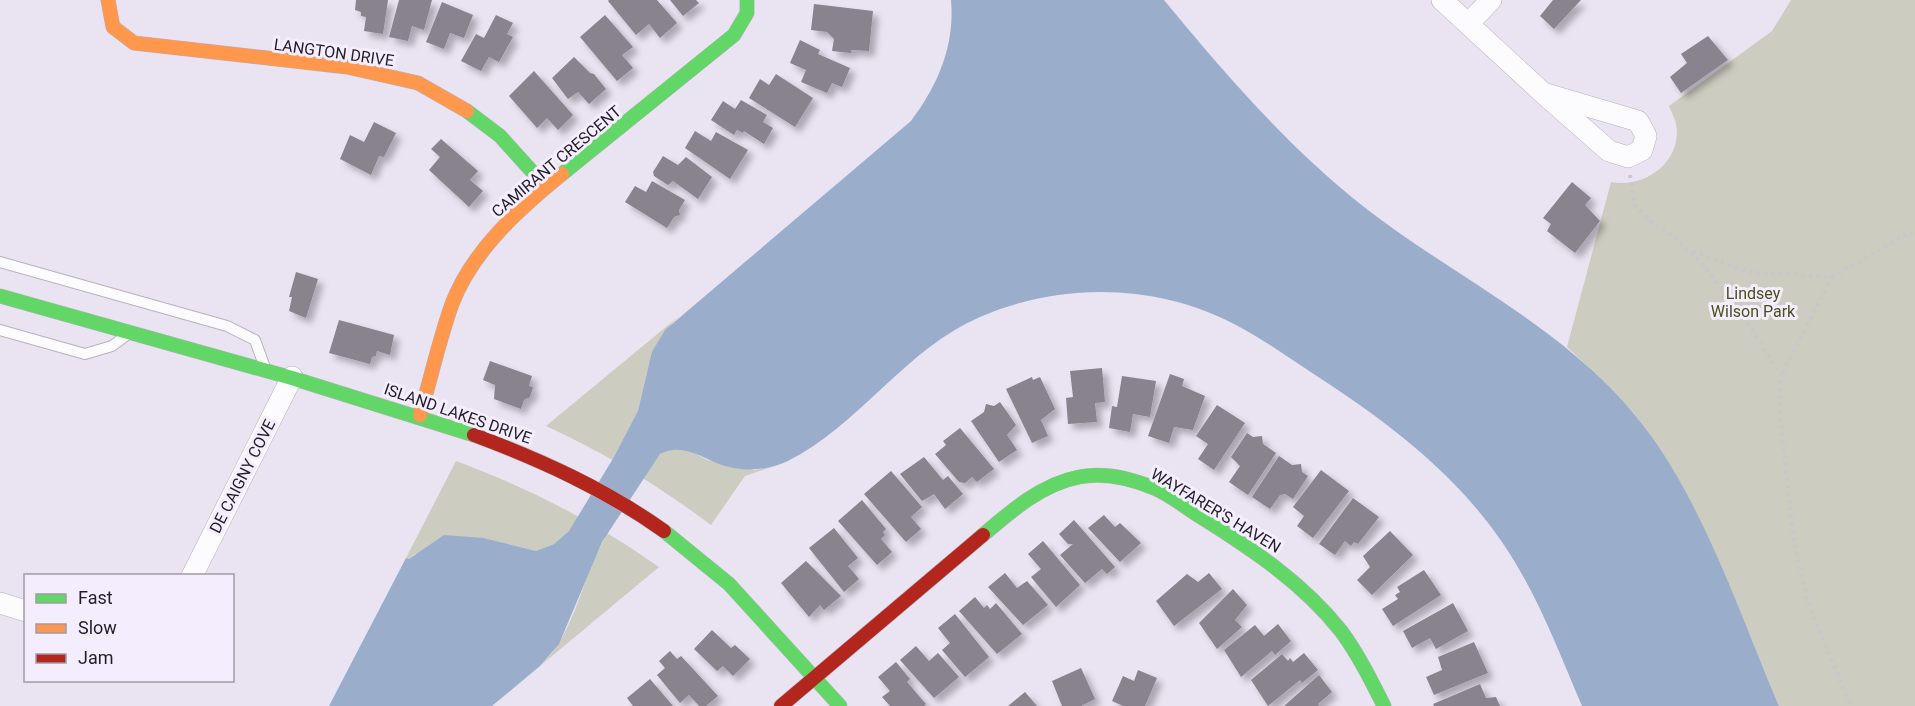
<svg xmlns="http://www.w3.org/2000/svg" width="1915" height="706" font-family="Roboto,sans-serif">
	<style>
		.green { fill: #ccccc0 }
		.water { fill: #9aaecc }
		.building { fill: #88838d; filter: url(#shadow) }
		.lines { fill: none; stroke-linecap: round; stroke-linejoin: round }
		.lane-casing { stroke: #b7b2bd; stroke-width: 12 }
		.street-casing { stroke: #b7b2bd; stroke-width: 22 }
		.fast-casing { stroke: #b7b2bd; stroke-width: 15 }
		.slow-casing { stroke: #b7b2bd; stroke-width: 15 }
		.jam-casing { stroke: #b7b2bd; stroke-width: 15 }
		.path { stroke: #c9c7cd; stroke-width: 4; stroke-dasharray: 3 4.5; stroke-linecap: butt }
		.lane { stroke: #fcfbfd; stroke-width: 10 }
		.street { stroke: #fcfbfd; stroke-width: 21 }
		.fast { stroke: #63d668; stroke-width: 14 }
		.slow { stroke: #ff974d; stroke-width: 14 }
		.jam { stroke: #b3261e; stroke-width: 14 }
		.labels { text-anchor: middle; stroke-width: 6; stroke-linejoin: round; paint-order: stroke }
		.street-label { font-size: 16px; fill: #221e27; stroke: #f4edfd }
		.park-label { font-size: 16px; fill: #4a5019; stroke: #f4edfd }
	</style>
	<defs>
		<filter id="shadow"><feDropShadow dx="5.5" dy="5.5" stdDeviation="3" flood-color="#0004"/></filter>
	</defs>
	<rect width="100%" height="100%" fill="#eae3f2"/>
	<g class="green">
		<path d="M1791 0H1915V706H1779C1739 612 1705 509 1644 426 1621 397 1594 372 1567 347L1611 182C1645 189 1683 161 1676 124 1675 118 1671 112 1669 106L1772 31Z"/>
		<path d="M678 317C645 350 652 371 638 411 633 427 622 442 615 457L660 454 672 447 691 451 707 460 755 470 786 462 745 476 711 525C659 486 605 453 546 426Z"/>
		<path d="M456 461C531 489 593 521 659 567L540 666C576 633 581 578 605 538L569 531 554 544 536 551 484 538 415 554 409 559 406 558Z"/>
	</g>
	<path class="water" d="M951 0H1164C1226 75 1287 146 1364 207 1458 280 1569 329 1643 425 1704 504 1740 615 1779 706H1582C1558 650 1537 593 1502 542 1458 478 1399 431 1335 388 1302 367 1270 343 1236 325 1157 283 1061 282 980 317 905 349 860 425 788 461 769 470 745 472 725 466 702 459 684 442 660 454L602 542 559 644 540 666 492 706H329L406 558 409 559 444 535 484 538 536 551 554 544 569 531 614 457 638 411 652 352 665 330 911 121C938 85 955 46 951 0Z"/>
	<g class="building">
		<polygon points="356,0 388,0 383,34 364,31 366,17 361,16 361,12 355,10"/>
		<polygon points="399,0 432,0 424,30 412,26 408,41 389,37"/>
		<polygon points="609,0 657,0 677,23 660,38 649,24 636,35 608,1"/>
		<polygon points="670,0 696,0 699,3 683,16"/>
		<polygon points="1553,0 1581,0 1554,29 1540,16"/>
		<polygon points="442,2 473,15 464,38 450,33 444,49 426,42"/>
		<polygon points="814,4 873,11 869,51 851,50 851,53 832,51 834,39 827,32 811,30"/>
		<polygon points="496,15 513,23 507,34 513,37 499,62 489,57 481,71 461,61 476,34 484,38"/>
		<polygon points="605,15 633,47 622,55 633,68 617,81 580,37"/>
		<polygon points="1708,36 1728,60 1681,93 1670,77 1687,63 1681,54"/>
		<polygon points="800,40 820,50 818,54 850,68 842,87 832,83 827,93 801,82 806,70 790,63"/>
		<polygon points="574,57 590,73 594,74 606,89 589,104 578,92 568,99 552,78"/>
		<polygon points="534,71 573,115 558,130 547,118 537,128 509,96"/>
		<polygon points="776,74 813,98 795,127 749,98 760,79 769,85"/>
		<polygon points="741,100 767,115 763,122 773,128 764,144 744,131 743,133 737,130 734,135 711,120 723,101 735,109"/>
		<polygon points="374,122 396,133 384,157 379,156 371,175 340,159 350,135 364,142"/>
		<polygon points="695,131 711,141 716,132 748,150 730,179 685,148"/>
		<polygon points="441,139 478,171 470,180 483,191 469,207 429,170 440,157 431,149"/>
		<polygon points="663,156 678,165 686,157 712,177 698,199 673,181 668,185 654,176 653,172"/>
		<polygon points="652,181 685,200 679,210 680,215 674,217 667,228 625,202 635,186 646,192"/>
		<polygon points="1572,182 1591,198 1585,205 1600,221 1575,253 1547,231 1551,224 1543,218"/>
		<polygon points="296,272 318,279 306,318 289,311 292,297 289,297"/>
		<polygon points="339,320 394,335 390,355 377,351 376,356 372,357 370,364 329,353"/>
		<polygon points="490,361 532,376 529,386 533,387 530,397 524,400 521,409 494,399 495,385 483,380"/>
		<polygon points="1102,368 1105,402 1095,403 1097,422 1068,424 1066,398 1073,397 1070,371"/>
		<polygon points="1170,374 1184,379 1182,386 1205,396 1193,430 1174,427 1169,443 1148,436"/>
		<polygon points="1122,376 1156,381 1150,417 1133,414 1130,432 1109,428 1112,406 1117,407"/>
		<polygon points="1032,377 1033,380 1040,377 1055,409 1041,420 1048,436 1032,443 1006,389"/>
		<polygon points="1000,402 1016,425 1007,435 1017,450 999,462 971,421 984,412 986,404 994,406"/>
		<polygon points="1217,405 1245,423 1214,470 1198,459 1208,444 1196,436"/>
		<polygon points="960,428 994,469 977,482 972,477 965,483 959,482 935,454 946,445 943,441"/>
		<polygon points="1247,433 1253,437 1262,436 1263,444 1276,453 1248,495 1229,482 1240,466 1231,457"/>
		<polygon points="1279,456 1292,465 1301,464 1302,472 1308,476 1293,499 1285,494 1280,495 1270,509 1252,497"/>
		<polygon points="924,457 943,480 948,476 963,494 945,509 934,494 922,501 900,474"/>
		<polygon points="1321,470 1349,491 1313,538 1297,526 1304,516 1293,507"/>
		<polygon points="891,471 922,507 911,517 921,529 906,542 864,494"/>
		<polygon points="1353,498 1379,517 1358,544 1354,542 1351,546 1345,541 1335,555 1319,544"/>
		<polygon points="862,500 886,529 883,532 885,535 881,539 892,552 877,565 838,521"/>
		<polygon points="1104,515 1115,527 1120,523 1141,543 1120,562 1088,528"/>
		<polygon points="1074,520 1115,567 1107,574 1102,569 1085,583 1060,555 1073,544 1068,544 1059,534"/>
		<polygon points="834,528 858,558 848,566 859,579 844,592 809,548"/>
		<polygon points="1390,531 1413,555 1372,595 1357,580 1370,567 1363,556"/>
		<polygon points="1043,541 1080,585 1056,607 1031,577 1041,569 1028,554"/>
		<polygon points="806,561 841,596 824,610 820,605 809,617 781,583"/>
		<polygon points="1424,570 1441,595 1393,626 1382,609 1398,599 1395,595 1400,592 1397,587"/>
		<polygon points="1005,573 1017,588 1027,581 1048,605 1023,625 988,587"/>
		<polygon points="1209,573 1222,589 1174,626 1156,601 1187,574 1198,582"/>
		<polygon points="1233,589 1247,605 1235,620 1242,627 1217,649 1199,623"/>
		<polygon points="975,597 984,608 987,605 990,609 996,603 1022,634 997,654 959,611"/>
		<polygon points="1453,603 1468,631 1436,649 1430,638 1412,648 1403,631"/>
		<polygon points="955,614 989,657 965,677 942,650 950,643 938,628"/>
		<polygon points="1278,624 1291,641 1275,655 1272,651 1241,677 1224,650 1255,625 1264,636"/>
		<polygon points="712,630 731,648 735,645 750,659 733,676 723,666 717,671 694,649"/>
		<polygon points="1474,642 1488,673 1434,695 1426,677 1442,670 1438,657"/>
		<polygon points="916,646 929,661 938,653 959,677 934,698 900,660"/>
		<polygon points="670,651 677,659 681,656 718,696 706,706 699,706 689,695 680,703 657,675 665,668 659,661"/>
		<polygon points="1304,653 1318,670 1302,683 1300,680 1268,706 1251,680 1282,654 1288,661 1290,658 1293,662"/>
		<polygon points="896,662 910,679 907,682 926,704 924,706 890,706 882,697 890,691 878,677"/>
		<polygon points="1081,668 1095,699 1081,706 1062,706 1052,681"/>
		<polygon points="1138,670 1157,678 1145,706 1123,706 1112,701 1123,676 1134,681"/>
		<polygon points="1319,675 1332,692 1318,704 1319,706 1284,706"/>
		<polygon points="650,679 673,706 633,706 627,698"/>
		<polygon points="1480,684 1486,698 1496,697 1500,706 1434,706 1433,704"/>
		<polygon points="1025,692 1037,706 1008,706"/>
	</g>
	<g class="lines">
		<g class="lane-casing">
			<g id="lane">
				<polyline points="0,262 227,326 255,340 264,365"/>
				<polyline points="0,330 85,354 112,346 127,335"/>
			</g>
		</g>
		<g class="street-casing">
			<g id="street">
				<polyline points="1442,0 1543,93 1638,121 1646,136 1642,150 1628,157 1609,151 1543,93"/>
				<polyline points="1468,24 1491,0"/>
				<polyline points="192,576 292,377"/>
				<polyline points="0,603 26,611"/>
			</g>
		</g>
		<g class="fast-casing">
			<g id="fast">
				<polyline points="467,111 500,136 546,187"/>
				<polyline points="562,174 734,35 747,13 747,0"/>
				<polyline points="0,296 292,378 474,435"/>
				<polyline points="664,531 729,584 840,706"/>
				<path d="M983 535C1011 511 1042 484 1079 477 1104 472 1132 479 1154 488 1171 495 1186 508 1201 517 1252 549 1303 583 1341 631 1358 654 1371 680 1384 706"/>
			</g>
		</g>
		<g class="slow-casing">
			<g id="slow">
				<polyline points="108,0 113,27 134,43 347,67 418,83 467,111"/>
				<path d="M420 415C431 378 439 340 452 304 472 251 519 209 562 174"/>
			</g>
		</g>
		<g class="jam-casing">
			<g id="jam">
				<path d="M474 435C541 460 605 489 664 531"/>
				<polyline points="781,706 983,535"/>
			</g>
		</g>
		<g class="path">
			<polyline points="1630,175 1635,206 1653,224 1665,230 1701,262 1761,343 1781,376 1780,414 1794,543 1809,606 1851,706"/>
			<polyline points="1693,251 1749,272 1832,277 1781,376"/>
			<polyline points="1832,277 1907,234 1915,233"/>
		</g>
		<use href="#lane" class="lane"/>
		<use href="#street" class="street"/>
		<use href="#fast" class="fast"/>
		<use href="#slow" class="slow"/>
		<use href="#jam" class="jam"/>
	</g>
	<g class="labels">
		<g class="street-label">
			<text transform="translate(334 52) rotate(8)" y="6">LANGTON DRIVE</text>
			<text transform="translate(556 161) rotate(-40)" y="6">CAMIRANT CRESCENT</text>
			<text transform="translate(458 413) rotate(19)" y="6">ISLAND LAKES DRIVE</text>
			<text transform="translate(242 476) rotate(-63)" y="6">DE CAIGNY COVE</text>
			<text transform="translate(1216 510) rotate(31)" y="6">WAYFARER'S HAVEN</text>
		</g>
		<g class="park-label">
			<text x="1753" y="299">Lindsey<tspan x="1753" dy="18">Wilson Park</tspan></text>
		</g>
	</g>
	<rect x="24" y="574" width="210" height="108" fill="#f4edfd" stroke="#a09aa7" stroke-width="1.5"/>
	<rect x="36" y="594" width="30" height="9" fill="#63d668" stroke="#a09aa7" stroke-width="1.5"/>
	<text x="78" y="604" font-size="18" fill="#221e27">Fast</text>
	<rect x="36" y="624" width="30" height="9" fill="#ff974d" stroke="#a09aa7" stroke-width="1.5"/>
	<text x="78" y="634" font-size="18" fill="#221e27">Slow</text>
	<rect x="36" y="654" width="30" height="9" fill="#b3261e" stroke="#a09aa7" stroke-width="1.5"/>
	<text x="78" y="664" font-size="18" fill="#221e27">Jam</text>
</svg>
